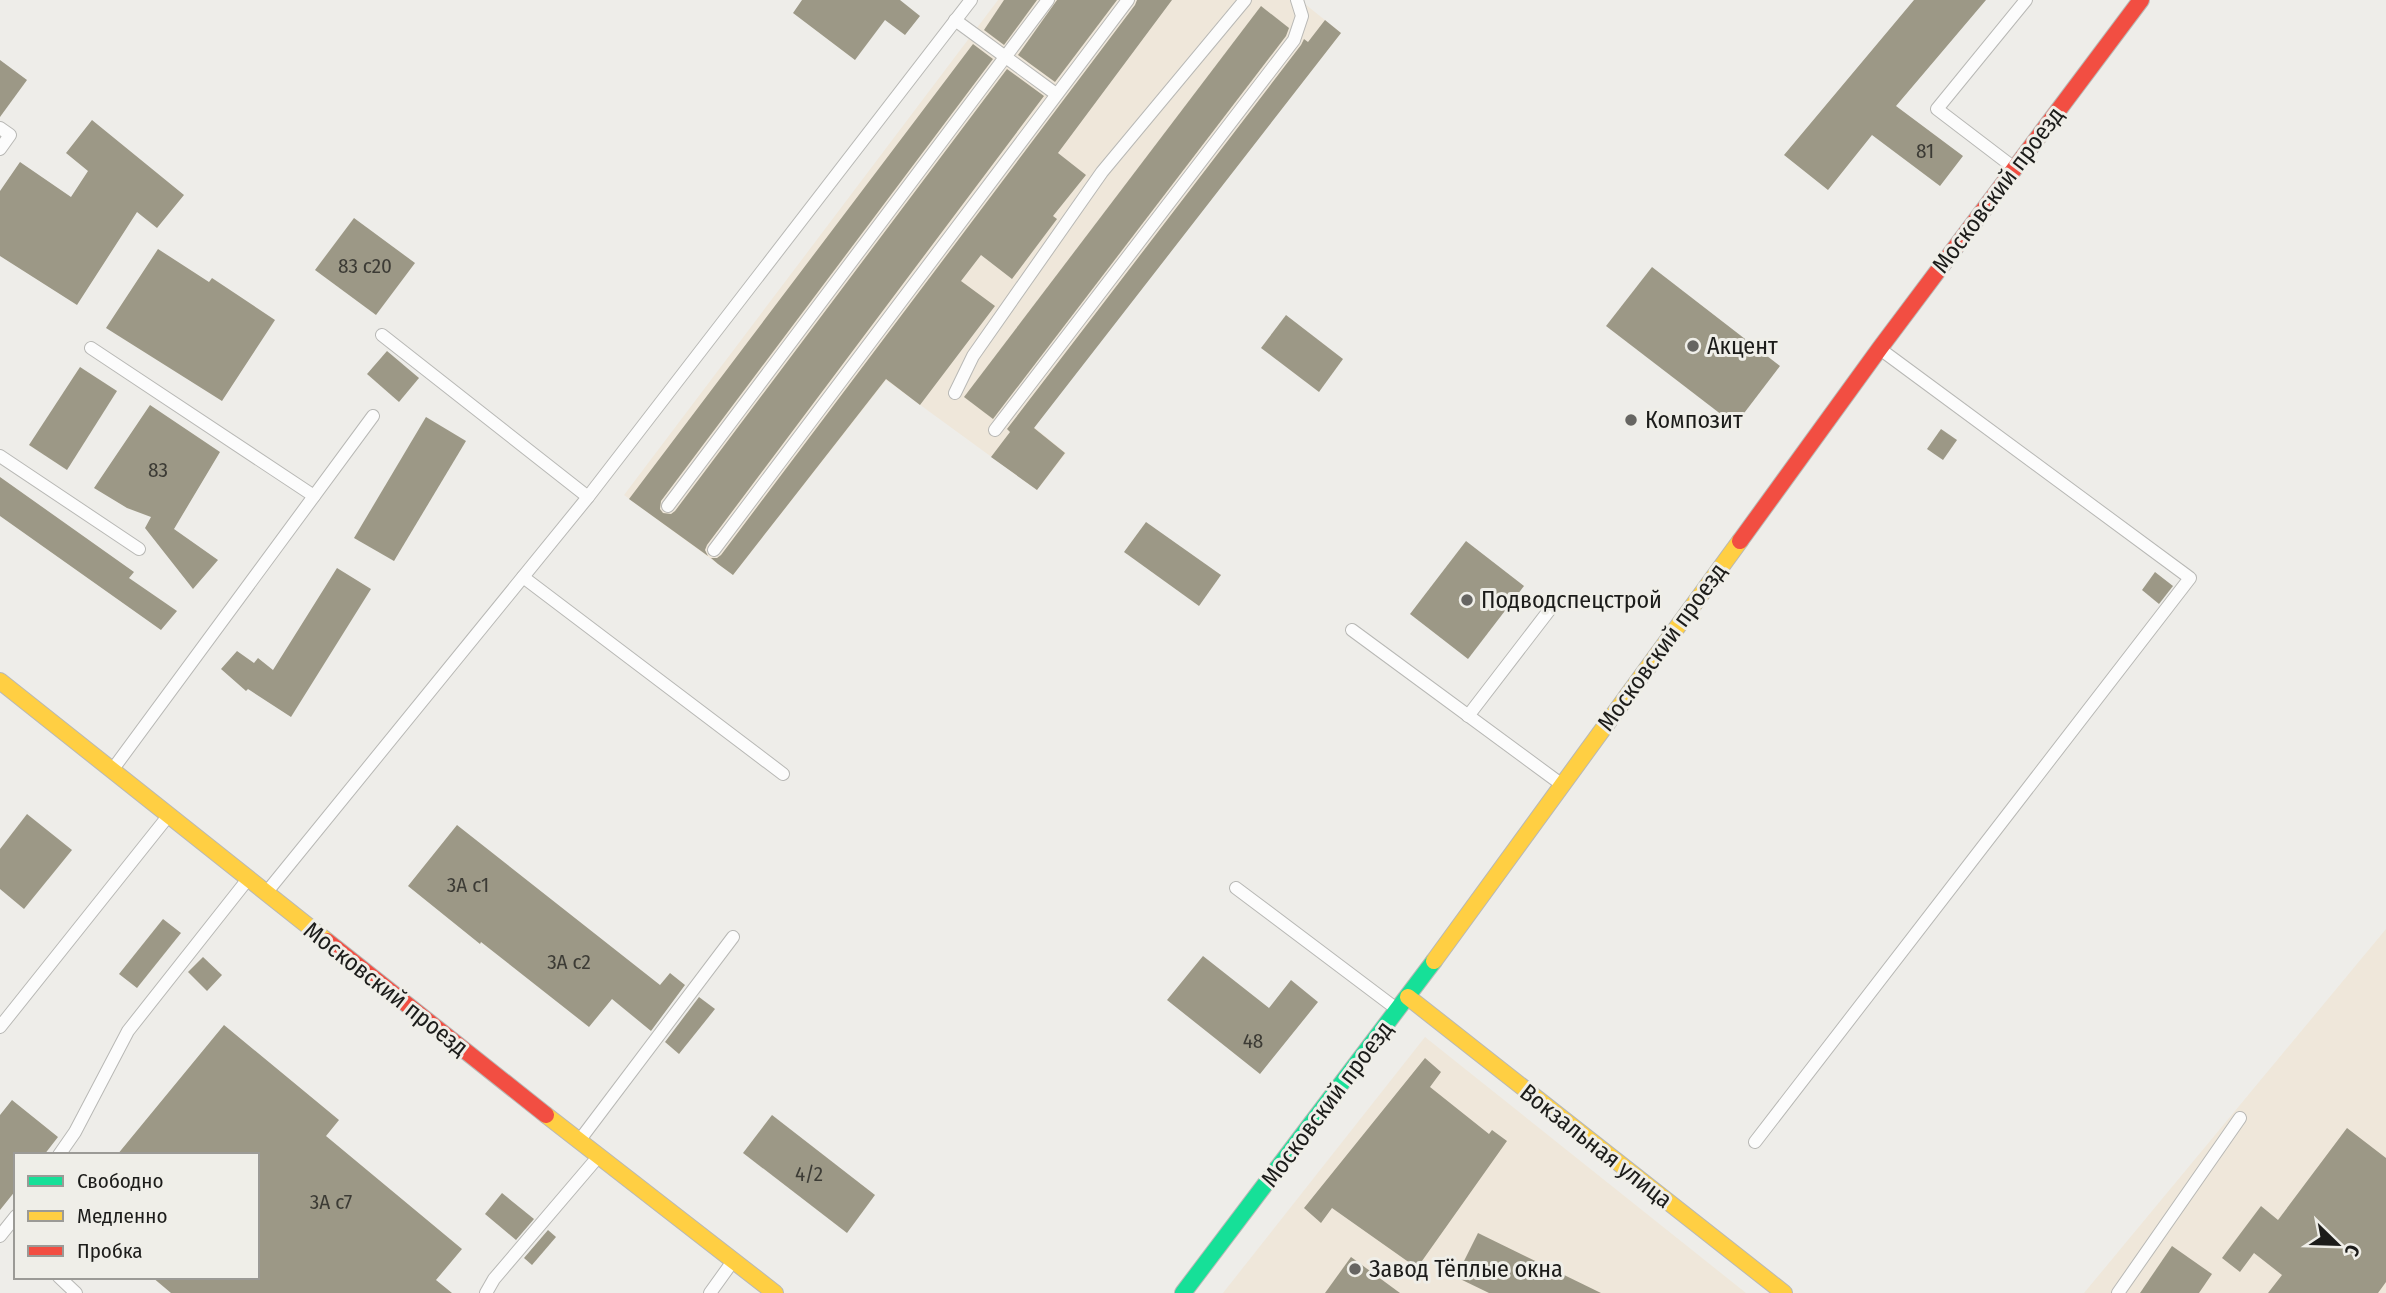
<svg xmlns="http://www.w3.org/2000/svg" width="2386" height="1293" font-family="'Fira Sans Condensed',sans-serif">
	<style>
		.industrial { fill: #efe7da }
		.building { fill: #9c9886 }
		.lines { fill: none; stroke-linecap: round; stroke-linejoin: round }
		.lane-casing { stroke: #b8b8b5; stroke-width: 14 }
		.fast-casing { stroke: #b8b8b5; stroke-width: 18 }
		.slow-casing { stroke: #b8b8b5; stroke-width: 18 }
		.jam-casing { stroke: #b8b8b5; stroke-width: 18 }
		.lane { stroke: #fcfcfc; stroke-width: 12 }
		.fast { stroke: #16e098; stroke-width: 16 }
		.slow { stroke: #ffcf43; stroke-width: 16 }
		.jam { stroke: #f24e42; stroke-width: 16 }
		.poi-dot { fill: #666562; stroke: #efeee8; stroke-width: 2.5 }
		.labels { text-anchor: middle; stroke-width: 6; stroke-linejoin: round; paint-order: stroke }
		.number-label { font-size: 21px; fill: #3c3b35 }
		.street-label { font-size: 24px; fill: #1c1c1a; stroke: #efeee8 }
		.poi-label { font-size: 24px; fill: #1c1c1a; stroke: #efeee8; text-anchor: start }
	</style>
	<rect width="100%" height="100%" fill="#eeede9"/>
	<g class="industrial">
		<polygon points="998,0 1300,0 1341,33 1034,427 1066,453 1037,490 886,380 733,575 624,495"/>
		<polygon points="2386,929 2386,1293 2084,1293"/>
		<polygon points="1425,1037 1746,1293 1223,1293"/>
	</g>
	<g class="building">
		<polygon points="802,0 900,0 920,16 905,35 885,20 855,60 793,13"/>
		<polygon points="1004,0 1037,0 1004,45 984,30"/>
		<polygon points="1057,0 1117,0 1055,82 1018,55"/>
		<polygon points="1137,0 1172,0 1058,153 1086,175 1053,216 1057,219 1012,279 981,255 961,281 995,306 920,405 886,379 733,575 718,564 711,558 717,558 721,555 1135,5"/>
		<polygon points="1914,0 1986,0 1896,106 1963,156 1940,186 1872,135 1828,190 1784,155"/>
		<polygon points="1261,6 1289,28 1286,36 993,419 964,397"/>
		<polygon points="1325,20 1341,33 1034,428 1065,453 1037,490 991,457 1010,432 1007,429 1301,45 1304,39 1308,42"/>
		<polygon points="973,44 993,59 661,501 660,509 663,513 671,514 675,511 1007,69 1044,96 707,545 705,550 708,556 629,499"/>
		<polygon points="0,60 27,80 0,117"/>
		<polygon points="92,120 184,195 157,228 137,212 77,305 0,256 0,191 20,162 71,197 88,171 66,153"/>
		<polygon points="354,218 415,263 376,315 315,270"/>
		<polygon points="158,249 209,282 212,278 275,320 222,401 106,328"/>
		<polygon points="1652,267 1780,366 1735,425 1606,326"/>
		<polygon points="1286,315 1343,359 1319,392 1261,348"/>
		<polygon points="387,351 419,378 399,402 367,374"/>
		<polygon points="80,367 117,391 67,470 29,445"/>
		<polygon points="150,405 220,452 174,529 218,560 193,589 145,528 151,517 127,508 94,488"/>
		<polygon points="426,417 466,441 394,561 354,538"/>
		<polygon points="1941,429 1957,440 1943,460 1927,449"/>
		<polygon points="0,477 134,572 129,578 177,611 161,630 0,516"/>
		<polygon points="1146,522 1221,575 1199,606 1124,552"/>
		<polygon points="1466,541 1524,586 1468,659 1410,614"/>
		<polygon points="337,568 371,589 291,717 248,689 246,691 221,669 237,651 254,663 258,658 273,670"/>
		<polygon points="2155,572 2173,586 2159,604 2142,590"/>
		<polygon points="27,814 72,850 24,909 0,889 0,849"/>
		<polygon points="457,825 660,985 670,973 685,985 651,1031 612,999 589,1027 481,942 480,944 408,886"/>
		<polygon points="163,919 181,933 137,988 119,974"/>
		<polygon points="1203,956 1269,1008 1291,980 1318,1002 1260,1074 1167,1000"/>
		<polygon points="203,957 222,975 207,991 188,972"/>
		<polygon points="699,997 715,1009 679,1054 665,1042"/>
		<polygon points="224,1025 339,1120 326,1136 462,1249 436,1280 452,1293 171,1293 152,1277 257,1277 257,1155 117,1155"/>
		<polygon points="1425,1058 1441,1072 1430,1087 1489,1134 1492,1130 1507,1141 1417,1268 1332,1208 1321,1223 1304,1208"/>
		<polygon points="12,1100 58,1137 44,1155 16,1155 16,1190 0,1210 0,1115"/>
		<polygon points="772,1115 875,1195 847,1233 743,1153"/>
		<polygon points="2347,1128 2386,1158 2386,1282 2378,1293 2268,1293 2282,1275 2254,1253 2240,1272 2222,1258 2261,1206 2278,1220"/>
		<polygon points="502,1193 534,1219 516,1240 485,1214"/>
		<polygon points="548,1230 556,1237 532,1265 524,1258"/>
		<polygon points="1478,1233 1601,1293 1489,1293 1456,1277"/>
		<polygon points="2172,1246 2212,1274 2199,1293 2140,1293"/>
		<polygon points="1351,1257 1400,1293 1325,1293"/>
	</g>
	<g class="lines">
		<g class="lane-casing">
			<g id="lane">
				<polyline points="955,20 1056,94"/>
				<polyline points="0,128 10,135 0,149"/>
				<polyline points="2013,167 1937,109 2026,0"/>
				<polyline points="382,335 588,497"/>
				<polyline points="91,348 314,496"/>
				<polyline points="955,393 973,356 1102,172 1245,0"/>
				<polyline points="995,430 1294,40 1302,16 1297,0"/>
				<polyline points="0,456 139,549"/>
				<polyline points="668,506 1048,0"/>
				<polyline points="714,550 1128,0"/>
				<polyline points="523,577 783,774"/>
				<polyline points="1352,630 1561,784"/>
				<polyline points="1468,716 1554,604"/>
				<polyline points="113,769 373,416"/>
				<polyline points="1236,888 1398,1010"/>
				<polyline points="266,893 588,497 971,0"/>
				<polyline points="0,1027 169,815"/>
				<polyline points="579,1141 733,937"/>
				<polyline points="1755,1142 2190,578 1880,349"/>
				<polyline points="59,1155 75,1132 128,1031 248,879"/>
				<polyline points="0,1236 16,1216"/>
				<polyline points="59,1277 76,1293"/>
				<polyline points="486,1293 494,1279 598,1157"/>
				<polyline points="710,1293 733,1261"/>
				<polyline points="2118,1293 2240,1118"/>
			</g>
		</g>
		<g class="fast-casing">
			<polyline id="fast" points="1183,1293 1434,961"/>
		</g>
		<g class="slow-casing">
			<g id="slow">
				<polyline points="0,681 327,941"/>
				<polyline points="1434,961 1740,541"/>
				<polyline points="1408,997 1784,1293"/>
				<polyline points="546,1115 775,1293"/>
			</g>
		</g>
		<g class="jam-casing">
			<g id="jam">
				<polyline points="1740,541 1880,348 2141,0"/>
				<polyline points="327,941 546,1115"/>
			</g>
		</g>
		<use href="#lane" class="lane"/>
		<use href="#fast" class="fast"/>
		<use href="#slow" class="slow"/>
		<use href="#jam" class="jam"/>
	</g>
	<g class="poi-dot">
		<circle cx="1693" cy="346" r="7"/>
		<circle cx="1631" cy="420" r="7"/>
		<circle cx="1467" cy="600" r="7"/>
		<circle cx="1355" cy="1269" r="7"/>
	</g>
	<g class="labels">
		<g class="number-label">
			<text x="1925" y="158">81</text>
			<text x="365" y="273">83 с20</text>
			<text x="158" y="477">83</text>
			<text x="468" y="892">3А с1</text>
			<text x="569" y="969">3А с2</text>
			<text x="1253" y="1048">48</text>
			<text x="809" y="1181">4/2</text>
			<text x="331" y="1209">3А с7</text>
		</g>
		<g class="street-label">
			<text transform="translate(1998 190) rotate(-53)" y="8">Московский проезд</text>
			<text transform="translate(1662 647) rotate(-54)" y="8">Московский проезд</text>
			<text transform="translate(386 989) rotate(38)" y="8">Московский проезд</text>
			<text transform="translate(1327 1104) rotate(-53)" y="8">Московский проезд</text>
			<text transform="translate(1596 1146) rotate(38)" y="8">Вокзальная улица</text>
		</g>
		<g class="poi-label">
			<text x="1707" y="354">Акцент</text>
			<text x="1645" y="428">Композит</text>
			<text x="1481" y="608">Подводспецстрой</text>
			<text x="1369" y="1277">Завод Тёплые окна</text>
		</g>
	</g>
	<rect x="14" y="1153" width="245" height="126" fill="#efeee8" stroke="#9b9a96" stroke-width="2"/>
	<rect x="28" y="1176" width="35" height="10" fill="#16e098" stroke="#9b9a96" stroke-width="2"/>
	<text x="77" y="1188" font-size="21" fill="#1c1c1a">Свободно</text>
	<rect x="28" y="1211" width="35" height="10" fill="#ffcf43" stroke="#9b9a96" stroke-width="2"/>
	<text x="77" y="1223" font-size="21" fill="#1c1c1a">Медленно</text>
	<rect x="28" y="1246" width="35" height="10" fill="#f24e42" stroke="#9b9a96" stroke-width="2"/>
	<text x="77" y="1258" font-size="21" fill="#1c1c1a">Пробка</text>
	<g transform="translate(2337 1244) rotate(113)" stroke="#efeee8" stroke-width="5" paint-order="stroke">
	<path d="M0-5L12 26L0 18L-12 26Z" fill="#1c1c1a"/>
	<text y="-10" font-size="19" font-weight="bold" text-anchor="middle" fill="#1c1c1a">С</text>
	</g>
</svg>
